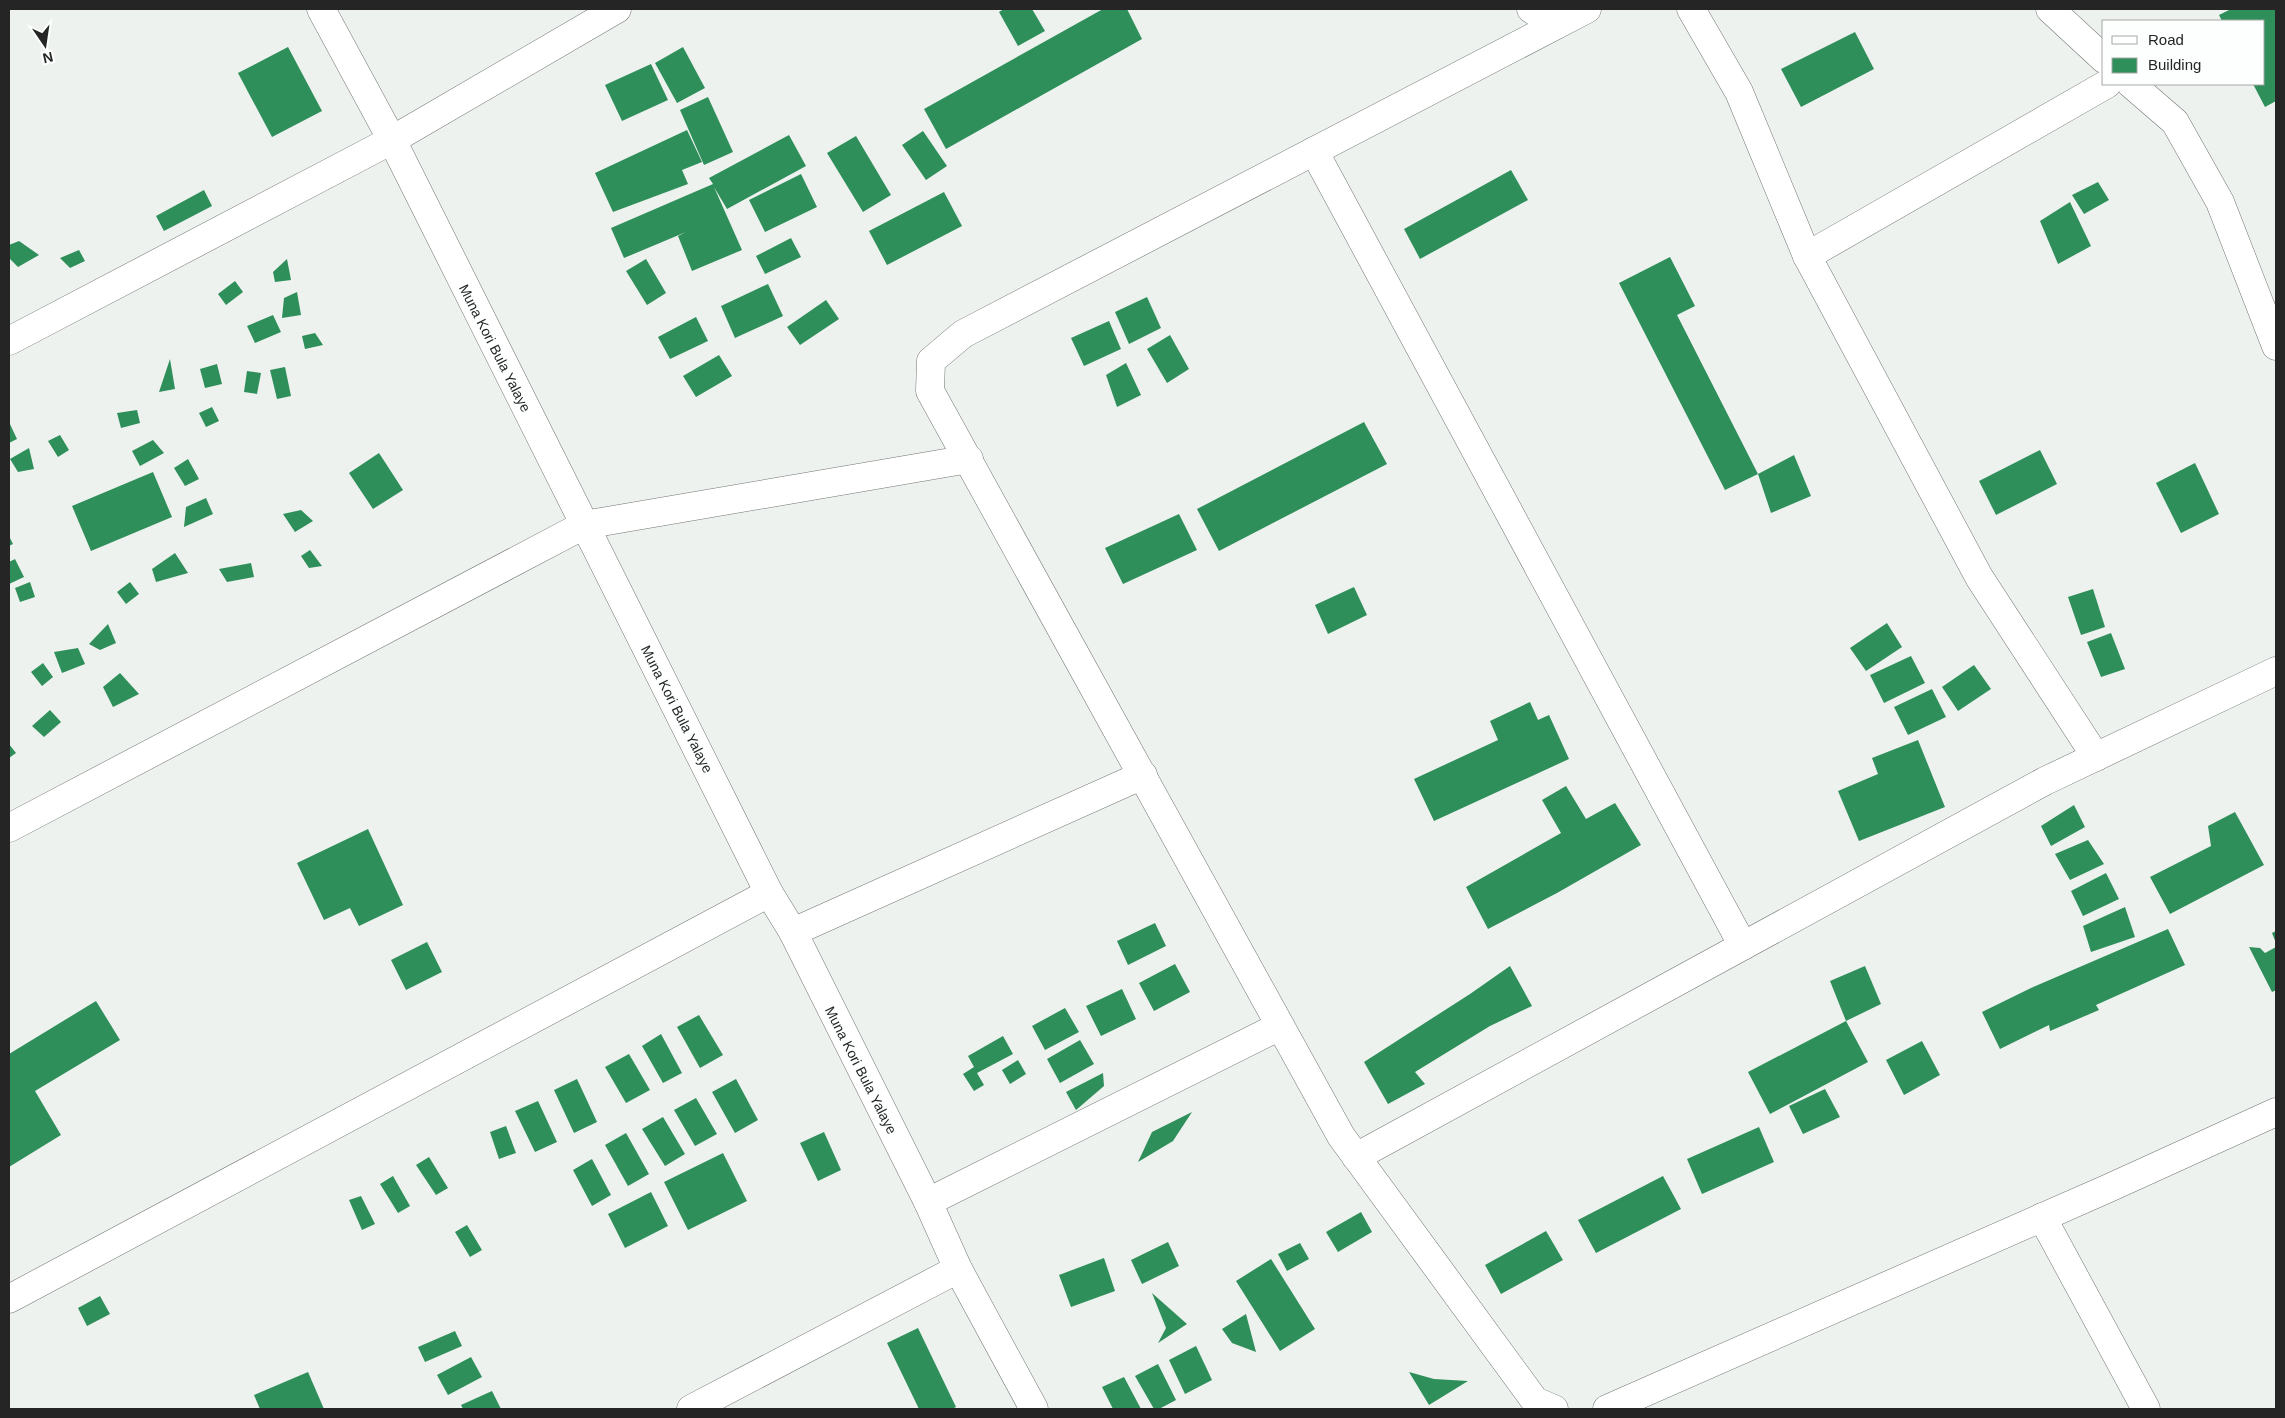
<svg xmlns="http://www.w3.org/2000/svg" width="2285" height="1418" font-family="Arial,sans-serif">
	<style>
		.building { fill: #2e8f5a }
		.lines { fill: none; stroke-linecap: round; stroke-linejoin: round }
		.minor-casing { stroke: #727673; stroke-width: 29 }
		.minor { stroke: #fff; stroke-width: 28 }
		.labels { text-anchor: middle; stroke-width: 4.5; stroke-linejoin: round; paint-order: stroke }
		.street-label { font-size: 14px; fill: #242524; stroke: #fcfffd }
	</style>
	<rect width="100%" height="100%" fill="#eef2ef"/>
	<g class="building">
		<polygon points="1004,9 1032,9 1045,31 1018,46 999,12"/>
		<polygon points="1103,9 1127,9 1142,39 946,149 924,109"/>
		<polygon points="2231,9 2276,9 2276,101 2265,107 2253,84 2264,84 2264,21 2222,21 2219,15"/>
		<polygon points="1855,32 1874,69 1801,107 1781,69"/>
		<polygon points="288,47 322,111 272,137 238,73"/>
		<polygon points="683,47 705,88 677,103 655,63"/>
		<polygon points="651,64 668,100 622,121 605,85"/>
		<polygon points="708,97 733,152 704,165 680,110"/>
		<polygon points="687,130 702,162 682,170 688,184 613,212 595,173"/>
		<polygon points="923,131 947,166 926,180 902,145"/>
		<polygon points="789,135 806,166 727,209 714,187 742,250 692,271 678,236 686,232 624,258 611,228 713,184 709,178"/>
		<polygon points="856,136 891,195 863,212 827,153"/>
		<polygon points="1511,170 1528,200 1420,259 1404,229"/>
		<polygon points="801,174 817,207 765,232 749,200"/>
		<polygon points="2098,182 2109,200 2084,214 2072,195"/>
		<polygon points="204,190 212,206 164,231 156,216"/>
		<polygon points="944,192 962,226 887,265 869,231"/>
		<polygon points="2070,202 2091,246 2058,264 2040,221"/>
		<polygon points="791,238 801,257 765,274 756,256"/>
		<polygon points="19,241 39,255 18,267 9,258 9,245"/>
		<polygon points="79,250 85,261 70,268 60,258"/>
		<polygon points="1670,257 1695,306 1677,315 1758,474 1725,490 1619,283"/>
		<polygon points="287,259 291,280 275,282 273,272"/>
		<polygon points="646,259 666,293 647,305 626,271"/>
		<polygon points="235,281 243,292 226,305 218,294"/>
		<polygon points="768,284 783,316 735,338 721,306"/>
		<polygon points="297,292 301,315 282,318 284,298"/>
		<polygon points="1147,297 1161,328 1129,344 1115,312"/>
		<polygon points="826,300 839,319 800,345 787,327"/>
		<polygon points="273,315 281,332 255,343 247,326"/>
		<polygon points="696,317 708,341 670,359 658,337"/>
		<polygon points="1109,321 1121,349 1084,366 1071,338"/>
		<polygon points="315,333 323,345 305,349 302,336"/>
		<polygon points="1170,335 1189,369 1167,383 1147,349"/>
		<polygon points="719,355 732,376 696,397 683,376"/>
		<polygon points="170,359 175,389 159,392"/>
		<polygon points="1126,363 1141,395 1117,407 1106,375"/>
		<polygon points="217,364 222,384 205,388 200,369"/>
		<polygon points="285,367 291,396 277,399 270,370"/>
		<polygon points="247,371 261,373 257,394 244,392"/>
		<polygon points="212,407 219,421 206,427 199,413"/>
		<polygon points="137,410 140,423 121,428 117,413"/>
		<polygon points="9,422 17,439 9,443"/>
		<polygon points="1364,422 1387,464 1219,551 1197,509"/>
		<polygon points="60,435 69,450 58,457 48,441"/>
		<polygon points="153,440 164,453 140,466 132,451"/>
		<polygon points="29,448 34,469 18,472 10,459"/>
		<polygon points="2040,450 2057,484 1996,515 1979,481"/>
		<polygon points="379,453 403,490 373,509 349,473"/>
		<polygon points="1794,455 1811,496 1771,513 1758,474"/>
		<polygon points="188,459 199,479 185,486 174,468"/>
		<polygon points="2195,463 2219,514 2181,533 2156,483"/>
		<polygon points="153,472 172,517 91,551 72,506"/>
		<polygon points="206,498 213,514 184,527 186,507"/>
		<polygon points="301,510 313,521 295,532 283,514"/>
		<polygon points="1179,514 1197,550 1123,584 1105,548"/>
		<polygon points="9,536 13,544 9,546"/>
		<polygon points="310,550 322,566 309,568 301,556"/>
		<polygon points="175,553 188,573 156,582 152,569"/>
		<polygon points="15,559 24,577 9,584 9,562"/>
		<polygon points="251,563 254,577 227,582 219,569"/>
		<polygon points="30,582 35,597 20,602 15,588"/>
		<polygon points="130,582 139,594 126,604 117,592"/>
		<polygon points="1354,587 1367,615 1328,634 1315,605"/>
		<polygon points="2093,589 2105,627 2081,635 2068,597"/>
		<polygon points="1887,623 1902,647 1866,671 1850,648"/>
		<polygon points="108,624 116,643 100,650 89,644"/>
		<polygon points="2111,633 2125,669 2101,677 2087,642"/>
		<polygon points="78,648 85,664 62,673 54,652"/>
		<polygon points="1911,656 1925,683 1884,703 1870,675"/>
		<polygon points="43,663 53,677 42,686 31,672"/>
		<polygon points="1974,665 1991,689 1958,711 1942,687"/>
		<polygon points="120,673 139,694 113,707 103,687"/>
		<polygon points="1932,689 1946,717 1908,735 1894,707"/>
		<polygon points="1530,702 1538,720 1549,715 1569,759 1434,821 1414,779 1498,740 1490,721"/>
		<polygon points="50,710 61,722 44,737 32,726"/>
		<polygon points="1918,740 1945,807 1859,841 1838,791 1878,774 1872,758"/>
		<polygon points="9,744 16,753 9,758"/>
		<polygon points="1566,786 1586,819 1615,803 1641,845 1557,893 1488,929 1466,887 1561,833 1542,800"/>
		<polygon points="2074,805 2085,827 2051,846 2041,826"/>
		<polygon points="2235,812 2264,865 2170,914 2150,877 2211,846 2208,826"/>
		<polygon points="368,829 403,905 359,926 350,908 324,920 297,863"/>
		<polygon points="2088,840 2104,864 2070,880 2055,854"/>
		<polygon points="2106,873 2119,899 2083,916 2071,891"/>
		<polygon points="2125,907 2135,937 2091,952 2083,926"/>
		<polygon points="1155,923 1166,946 1128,965 1117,941"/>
		<polygon points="2168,929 2185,965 2096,1005 2099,1010 2050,1031 2049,1025 2000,1049 1982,1012 2031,988"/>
		<polygon points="2276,931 2276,943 2272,933"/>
		<polygon points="427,942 442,972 406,990 391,960"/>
		<polygon points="2249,947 2260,948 2265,953 2276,947 2276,990 2272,992"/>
		<polygon points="1175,964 1190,992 1154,1011 1139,983"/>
		<polygon points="1510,966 1532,1006 1490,1026 1415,1072 1425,1084 1388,1104 1364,1062 1470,994"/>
		<polygon points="1865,966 1881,1004 1846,1021 1830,981"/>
		<polygon points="1122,989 1136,1019 1101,1036 1086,1006"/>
		<polygon points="96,1001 120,1040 35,1091 61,1135 9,1167 9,1054"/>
		<polygon points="1065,1008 1079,1032 1045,1050 1032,1026"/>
		<polygon points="699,1015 723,1055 700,1068 677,1027"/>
		<polygon points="1846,1021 1868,1062 1770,1114 1748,1072"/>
		<polygon points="661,1034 682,1073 663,1083 642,1046"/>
		<polygon points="1003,1036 1013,1054 977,1073 984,1085 974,1091 963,1074 974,1067 968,1056"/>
		<polygon points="1080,1040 1094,1064 1060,1083 1047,1059"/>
		<polygon points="1922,1041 1940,1075 1904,1095 1886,1060"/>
		<polygon points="629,1054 650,1090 626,1103 605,1067"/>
		<polygon points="1018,1060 1026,1074 1010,1084 1002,1070"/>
		<polygon points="1103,1073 1104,1086 1076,1110 1066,1092"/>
		<polygon points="577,1079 597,1122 574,1133 554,1090"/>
		<polygon points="736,1079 758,1120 735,1133 712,1092"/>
		<polygon points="1825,1089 1840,1117 1803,1134 1789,1106"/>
		<polygon points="696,1098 717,1134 695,1146 674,1110"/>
		<polygon points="538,1101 557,1142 535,1152 515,1111"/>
		<polygon points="1192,1112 1173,1141 1138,1162 1152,1132"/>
		<polygon points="663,1117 685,1154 665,1166 642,1129"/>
		<polygon points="506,1126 516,1153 499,1159 490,1132"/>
		<polygon points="1759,1127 1774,1162 1702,1194 1687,1159"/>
		<polygon points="824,1132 841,1170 818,1181 800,1143"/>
		<polygon points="626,1133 649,1174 628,1186 605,1145"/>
		<polygon points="723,1153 747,1201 688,1230 664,1182"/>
		<polygon points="429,1157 448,1188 436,1195 416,1165"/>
		<polygon points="592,1159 611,1195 592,1206 573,1170"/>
		<polygon points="393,1176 410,1206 398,1213 380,1184"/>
		<polygon points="1663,1176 1681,1209 1596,1253 1578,1220"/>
		<polygon points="651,1192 668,1226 625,1248 608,1214"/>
		<polygon points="361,1196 375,1224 362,1230 349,1200"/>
		<polygon points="1361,1212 1372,1232 1338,1252 1326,1232"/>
		<polygon points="467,1225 482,1250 470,1257 455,1232"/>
		<polygon points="1546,1231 1563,1260 1501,1294 1485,1265"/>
		<polygon points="1168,1242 1179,1266 1142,1284 1131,1260"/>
		<polygon points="1300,1243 1309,1259 1287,1271 1278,1254"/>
		<polygon points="1104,1258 1115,1291 1071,1307 1059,1275"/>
		<polygon points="1271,1259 1315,1329 1280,1351 1236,1281"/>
		<polygon points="1152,1293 1187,1324 1158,1343 1166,1328"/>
		<polygon points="100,1296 110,1314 87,1326 78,1308"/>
		<polygon points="1246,1314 1256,1352 1232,1343 1222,1329"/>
		<polygon points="918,1328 956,1407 952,1409 919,1409 887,1343"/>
		<polygon points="455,1331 462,1346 425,1362 418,1347"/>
		<polygon points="1196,1346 1212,1380 1185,1394 1169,1360"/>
		<polygon points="471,1357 482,1377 448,1395 437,1375"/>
		<polygon points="1158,1364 1176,1400 1159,1409 1154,1409 1135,1376"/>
		<polygon points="308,1372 324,1409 260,1409 254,1395"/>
		<polygon points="1409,1372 1434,1379 1468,1381 1429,1405"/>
		<polygon points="1124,1377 1141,1409 1113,1409 1102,1387"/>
		<polygon points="492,1391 501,1409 463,1409 461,1405"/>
	</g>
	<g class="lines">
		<g class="minor-casing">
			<g id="minor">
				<polyline points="321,9 392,140 769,893 793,932 928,1202 958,1269 1034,1409"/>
				<polyline points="1531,9 1556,25"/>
				<polyline points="1691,9 1739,92 1807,256 1979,577 2096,757"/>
				<polyline points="2050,9 2104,59"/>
				<polyline points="2131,84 2175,122 2220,202 2276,346"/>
				<polyline points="1314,151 1743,946"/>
				<polyline points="1807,256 2107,84"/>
				<polyline points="9,341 392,140 617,9"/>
				<polyline points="9,828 584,525 969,459"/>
				<polyline points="793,932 1143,775"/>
				<polyline points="1356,1157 2045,781 2276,671"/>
				<polyline points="928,1202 1280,1026"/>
				<polyline points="2042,1217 2146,1409"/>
				<polyline points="9,1299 769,893"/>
				<polyline points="691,1409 958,1269"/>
				<polyline points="1554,1409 1535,1401 1341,1136 930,391 931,361 963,334 1587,9"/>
				<polyline points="1607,1409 2109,1188 2276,1112"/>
			</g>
		</g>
		<use href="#minor" class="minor"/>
	</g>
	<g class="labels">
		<g class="street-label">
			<text transform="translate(495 348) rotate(63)" y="5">Muna Kori Bula Yalaye</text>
			<text transform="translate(677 709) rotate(63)" y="5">Muna Kori Bula Yalaye</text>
			<text transform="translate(861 1070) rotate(63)" y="5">Muna Kori Bula Yalaye</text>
		</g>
	</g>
	<rect width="2285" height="1418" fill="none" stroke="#242524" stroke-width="20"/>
	<rect x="2102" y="20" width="162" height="65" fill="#fcfffd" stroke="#a6a8a6"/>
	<rect x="2112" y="36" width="25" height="8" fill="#ffffff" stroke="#a6a8a6"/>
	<text x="2148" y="45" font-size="15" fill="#242524">Road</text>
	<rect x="2112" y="58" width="25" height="15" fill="#2e8f5a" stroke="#a6a8a6"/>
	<text x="2148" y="70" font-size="15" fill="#242524">Building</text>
	<g transform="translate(45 45) rotate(167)" stroke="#fcfffd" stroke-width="4" paint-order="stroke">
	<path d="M0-4L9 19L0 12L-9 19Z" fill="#242524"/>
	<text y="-8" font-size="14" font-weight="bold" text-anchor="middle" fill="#242524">N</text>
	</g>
</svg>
